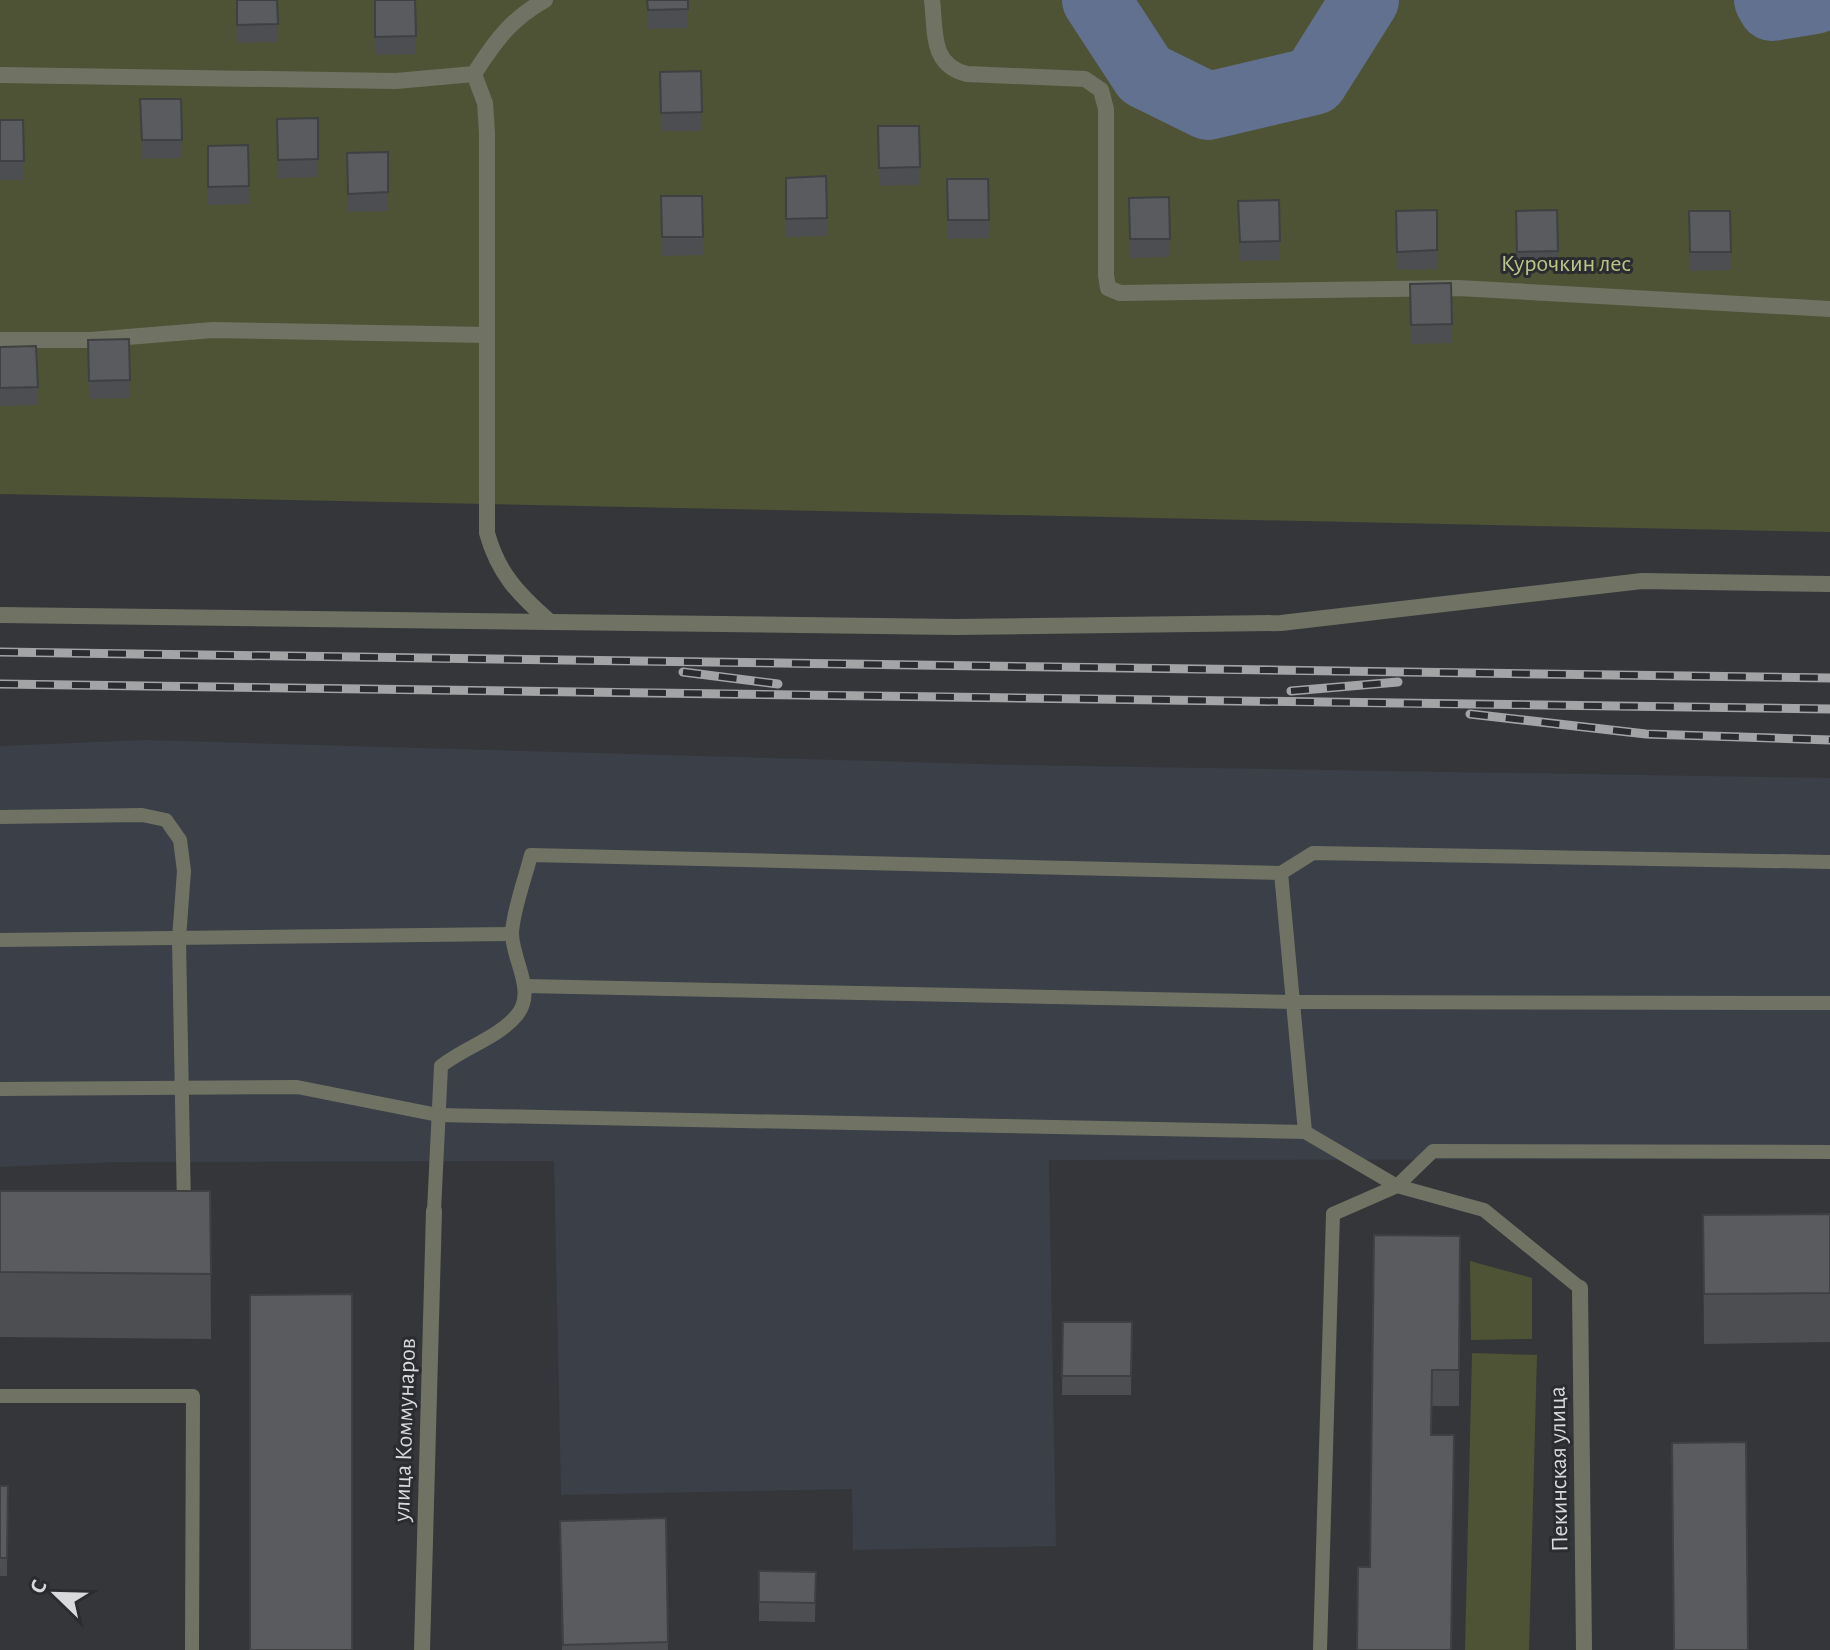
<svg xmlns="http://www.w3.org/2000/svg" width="1830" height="1650" font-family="'Alegreya Sans',sans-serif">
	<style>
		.built { fill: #3a3f48 }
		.green { fill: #4e5335 }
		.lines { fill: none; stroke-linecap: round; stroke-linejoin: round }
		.river { stroke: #627190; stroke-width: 68 }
		.service { stroke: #707364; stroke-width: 14 }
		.minor { stroke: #707364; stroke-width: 16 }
		.rail-casing { stroke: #a2a4a6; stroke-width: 9 }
		.rail { stroke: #2a2c30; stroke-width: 6; stroke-dasharray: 18; stroke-linecap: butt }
		.wall { fill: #4d4e52 }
		.building { fill: #595b5f; stroke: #3e4042; stroke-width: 2 }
		.labels { text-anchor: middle; stroke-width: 6; stroke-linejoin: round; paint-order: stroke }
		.park-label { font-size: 24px; fill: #bbc588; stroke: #2a2c30 }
		.street-label { font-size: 24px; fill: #d8d9db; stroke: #2a2c30 }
	</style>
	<rect width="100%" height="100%" fill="#34363a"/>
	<polygon class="built" points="145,740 1016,765 1830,778 1830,1159 1049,1160 1056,1546 853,1550 852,1489 561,1495 554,1161 119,1162 0,1167 0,746"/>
	<g class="green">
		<polygon points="0,0 1830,0 1830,532 0,494"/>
		<polygon points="1470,1261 1532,1278 1532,1339 1471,1340"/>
		<polygon points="1472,1353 1537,1355 1529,1650 1465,1650"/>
	</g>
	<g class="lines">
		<g class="river">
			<polyline points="1096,0 1145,75 1208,106 1314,81 1365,0"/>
			<polyline points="1768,0 1772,7 1815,0"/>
		</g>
		<g class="service">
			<polyline points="0,817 142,815 166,820 180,840 184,871 179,939 184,1208"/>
			<polyline points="1281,873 1305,1132"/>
			<polyline points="0,940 512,934"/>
			<polyline points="525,986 1294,1002 1830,1003"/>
			<polyline points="0,1089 297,1087 438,1115 1305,1132 1397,1186 1433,1151 1830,1152"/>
			<path d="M434 1211 441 1066C465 1047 498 1038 517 1015 537 991 511 958 512 932 514 907 525 879 531 855L1281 873 1313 853 1830 862"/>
			<polyline points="0,1396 193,1396 192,1650"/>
			<polyline points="1320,1650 1333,1214 1397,1186 1484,1210 1580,1288"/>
		</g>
		<g class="minor">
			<path d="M932 0C936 32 930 65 967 74L1085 79 1101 90 1106 109V275L1108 288 1120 293 1458 288 1830 309"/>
			<path d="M474 74 485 103 487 133V533C498 573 518 594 549 621"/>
			<path d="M0 75 396 81 474 74C495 41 511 19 545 0"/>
			<polyline points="0,340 91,340 213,330 487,335"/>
			<polyline points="0,615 956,627 1281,623 1642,581 1830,584"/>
			<polyline points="1580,1288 1584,1650"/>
			<polyline points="422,1650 434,1211"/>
		</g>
		<g class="rail-casing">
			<g id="rail">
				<polyline points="0,652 1830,678"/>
				<polyline points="683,672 778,684"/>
				<polyline points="0,684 1830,709"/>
				<polyline points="1291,691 1398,682"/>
				<polyline points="1470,714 1646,734 1830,740"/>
			</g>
		</g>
		<use href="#rail" class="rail"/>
	</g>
	<g class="wall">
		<polygon points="236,0 277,0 278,42 237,43"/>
		<polygon points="374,0 415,0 416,54 375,55"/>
		<polygon points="647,0 688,0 688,28 648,29"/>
		<polygon points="701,71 702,131 661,131 660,72"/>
		<polygon points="140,99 181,99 182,158 142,159"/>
		<polygon points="318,118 318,177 278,178 277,119"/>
		<polygon points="0,120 23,120 24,180 0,180"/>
		<polygon points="878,126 920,167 920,185 879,186"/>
		<polygon points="248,145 249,204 208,205 208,146"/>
		<polygon points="388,152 388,211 348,212 347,153"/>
		<polygon points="826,176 827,236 786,237 786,178"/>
		<polygon points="947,179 988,179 989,238 948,239"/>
		<polygon points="661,196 702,196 703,255 662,256"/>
		<polygon points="1169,197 1170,257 1130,258 1129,198"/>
		<polygon points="1279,200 1280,260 1240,261 1238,201"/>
		<polygon points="1437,210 1437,269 1397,270 1396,211"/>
		<polygon points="1557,210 1558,270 1517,271 1516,211"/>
		<polygon points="1689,211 1730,211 1731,270 1690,271"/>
		<polygon points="1451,283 1452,343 1411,344 1410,284"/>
		<polygon points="129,339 130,398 89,399 88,340"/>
		<polygon points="36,346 38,405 0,406 0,347"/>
		<polygon points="0,1191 210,1191 211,1339 0,1337"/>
		<polygon points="1830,1214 1830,1342 1704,1344 1703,1215"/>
		<polygon points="1460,1236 1459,1406 1432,1406 1370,1567"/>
		<polygon points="1063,1322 1132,1322 1131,1395 1062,1395"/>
		<polygon points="0,1486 8,1486 7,1576 0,1576"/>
		<polygon points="666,1518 668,1650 562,1650 560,1521"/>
		<polygon points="759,1571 816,1572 815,1622 759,1621"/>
	</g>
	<g class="building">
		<polygon points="237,0 277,0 278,24 237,25"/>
		<polygon points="375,0 415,0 416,36 375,37"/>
		<polygon points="647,0 688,0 688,9 648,10"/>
		<polygon points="701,71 702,112 661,113 660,72"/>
		<polygon points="140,99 181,99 182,140 142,140"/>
		<polygon points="318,118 318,159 278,160 277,119"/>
		<polygon points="0,120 23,120 24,161 0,161"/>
		<polygon points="878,126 919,126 920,167 879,168"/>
		<polygon points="248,145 249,186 208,187 208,146"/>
		<polygon points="388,152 388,192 348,194 347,153"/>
		<polygon points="826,176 827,218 786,219 786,178"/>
		<polygon points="947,179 988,179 989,220 948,220"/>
		<polygon points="661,196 702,196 703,237 662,237"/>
		<polygon points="1169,197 1170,239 1130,239 1129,198"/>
		<polygon points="1279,200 1280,241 1240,242 1238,201"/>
		<polygon points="1437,210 1437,250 1397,252 1396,211"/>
		<polygon points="1557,210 1558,251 1517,252 1516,211"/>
		<polygon points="1689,211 1730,211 1731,252 1690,252"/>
		<polygon points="1451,283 1452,324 1411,325 1410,284"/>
		<polygon points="129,339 130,380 89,381 88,340"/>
		<polygon points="36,346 38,387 0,388 0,347"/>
		<polygon points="0,1191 210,1191 211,1274 0,1272"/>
		<polygon points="1830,1214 1830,1293 1704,1294 1703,1215"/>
		<polygon points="1374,1235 1460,1236 1459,1370 1432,1370 1431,1435 1454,1435 1451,1650 1357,1650 1358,1567 1370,1567"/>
		<polygon points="352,1294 352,1650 250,1650 250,1295"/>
		<polygon points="1063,1322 1132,1322 1131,1376 1062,1376"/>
		<polygon points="1746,1442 1748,1650 1674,1650 1672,1443"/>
		<polygon points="0,1486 8,1486 7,1558 0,1558"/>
		<polygon points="666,1518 668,1642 563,1645 560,1521"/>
		<polygon points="759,1571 816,1572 815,1603 759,1602"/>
	</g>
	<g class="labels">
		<g class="park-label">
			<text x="1566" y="271">Курочкин лес</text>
		</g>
		<g class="street-label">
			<text transform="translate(404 1430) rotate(-88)" y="8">улица Коммунаров</text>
			<text transform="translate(1558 1469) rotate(-91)" y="8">Пекинская улица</text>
		</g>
	</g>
	<g transform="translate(56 1594) rotate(293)" stroke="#2a2c30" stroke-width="6" paint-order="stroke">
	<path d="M0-6L14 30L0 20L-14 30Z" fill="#d8d9db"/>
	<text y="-12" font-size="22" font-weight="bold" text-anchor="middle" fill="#d8d9db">С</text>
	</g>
</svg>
